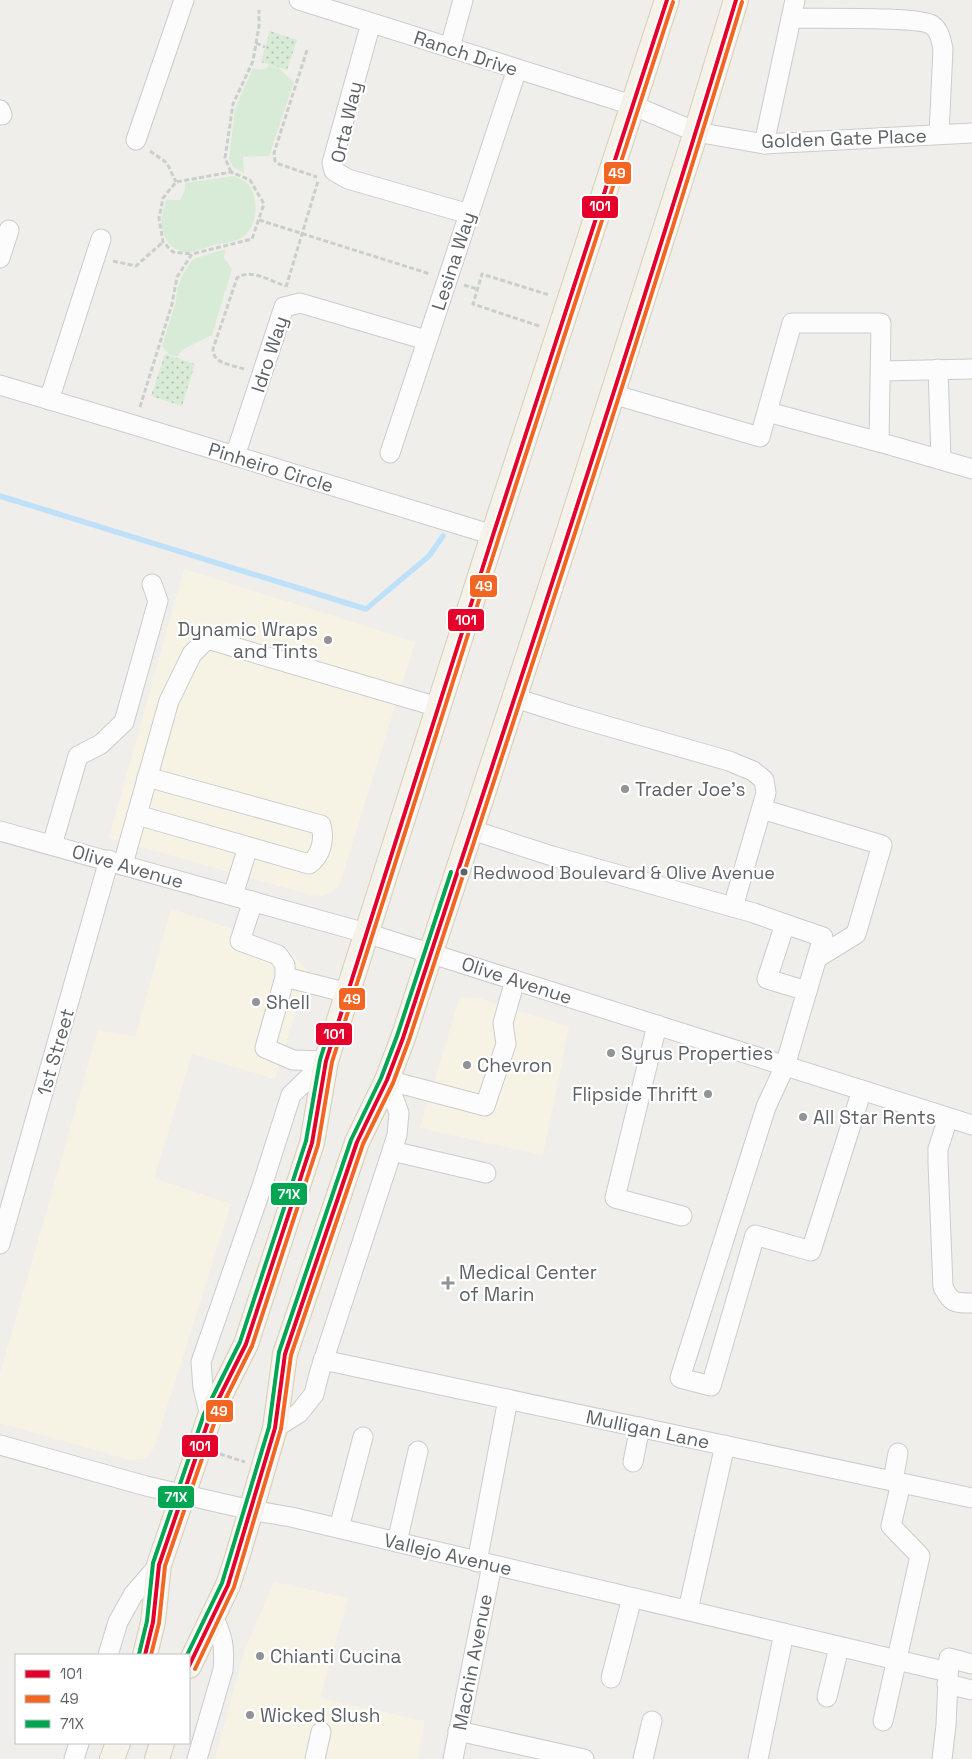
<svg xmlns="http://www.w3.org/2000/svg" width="972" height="1759" font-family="'Space Grotesk',sans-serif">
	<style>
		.commercial { fill: #f7f3e4 }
		.grass { fill: #d8ebd6 }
		.park { fill: url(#park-dots) }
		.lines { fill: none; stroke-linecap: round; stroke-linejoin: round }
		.stream { stroke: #bfe0f9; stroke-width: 5.5 }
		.minor-casing { stroke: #cbcccc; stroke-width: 21 }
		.major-casing { stroke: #d7ceb8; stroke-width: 26 }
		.path { stroke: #cacfcc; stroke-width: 3; stroke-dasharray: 5 2.5; stroke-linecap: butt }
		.minor { stroke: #fdfcfc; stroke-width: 19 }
		.major { stroke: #f4f2e9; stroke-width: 24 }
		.bus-1-casing { stroke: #fff; stroke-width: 8 }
		.bus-2-casing { stroke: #fff; stroke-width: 8 }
		.bus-3-casing { stroke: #fff; stroke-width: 8 }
		.bus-1 { stroke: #e4002b; stroke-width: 4 }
		.bus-2 { stroke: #f26522; stroke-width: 4 }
		.bus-3 { stroke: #00a651; stroke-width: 4 }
		.poi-dot { fill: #919496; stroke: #fff; stroke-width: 2 }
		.bus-dot { fill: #5f6368; stroke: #fff; stroke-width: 2 }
		.labels { text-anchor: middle; stroke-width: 4.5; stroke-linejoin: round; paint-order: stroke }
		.bus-label { font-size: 18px; fill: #5f6368; stroke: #fff; text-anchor: start }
		.street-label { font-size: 19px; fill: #5f6368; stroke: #fff }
		.poi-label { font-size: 19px; fill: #5f6368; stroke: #fff; text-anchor: start }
		.line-badge { stroke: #fff; stroke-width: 2 }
		.badge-label { font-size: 14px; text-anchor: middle; font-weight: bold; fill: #fff }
	</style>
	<defs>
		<pattern id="park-dots" width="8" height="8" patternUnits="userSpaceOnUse" patternTransform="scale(1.25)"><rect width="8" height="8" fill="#d8ebd6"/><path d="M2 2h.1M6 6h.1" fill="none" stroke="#b2c2b1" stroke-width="1.8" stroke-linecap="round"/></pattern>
	</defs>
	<rect width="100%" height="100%" fill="#efeeea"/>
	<g class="commercial">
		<polygon points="184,569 415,642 339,886 330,893 321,896 311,895 109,838"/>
		<polygon points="171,909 285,946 308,971 275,1079 192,1054 154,1178 231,1204 154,1448 146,1458 130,1460 0,1423 0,1374 98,1030 135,1037"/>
		<polygon points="460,997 478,998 569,1027 543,1155 420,1128"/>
		<polygon points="274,1582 348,1598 320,1698 424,1721 418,1759 215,1759 244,1652"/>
	</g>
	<g class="grass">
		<path d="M269 65 280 69 294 82 269 156 243 157 244 173 233 167 229 159 235 109 253 68C259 70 265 71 269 65Z"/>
		<path d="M234 176C238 178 244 180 247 183 259 196 258 220 247 233 239 242 226 243 215 245 207 247 198 251 189 252 169 253 159 232 162 215 163 210 165 205 166 200H180L185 190V183Z"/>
		<polygon points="225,249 224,258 232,269 212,335 182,350 177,357 169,354 162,346 176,302 177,290 182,276 193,259"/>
	</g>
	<g class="park">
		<polygon points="270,31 297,40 287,70 261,62"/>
		<polygon points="165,354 195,364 182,406 151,396"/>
	</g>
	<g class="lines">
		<polyline class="stream" points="0,496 366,609 429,556 443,536"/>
		<g class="minor-casing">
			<g id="minor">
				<polyline points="299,0 632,105 696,132 764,144 972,133"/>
				<path d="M791 18C814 19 919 16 932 25 940 31 941 40 943 49L939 134"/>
				<polyline points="371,23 332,163 334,171 348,179 469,214"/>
				<polyline points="450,47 463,0"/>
				<polyline points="0,110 2,115"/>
				<polyline points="136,140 184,0"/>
				<polyline points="764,144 795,0"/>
				<polyline points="0,258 9,230"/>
				<polyline points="938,369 941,459"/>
				<polyline points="881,371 972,369"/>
				<polyline points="0,385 134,425 493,535"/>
				<polyline points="612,394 760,437 792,323 881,323 879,442 768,412"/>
				<polyline points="49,400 101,239"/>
				<polyline points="879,442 972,469"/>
				<polyline points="390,453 517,69"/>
				<polyline points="235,456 284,307 300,303 426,340"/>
				<polyline points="515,698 572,716 729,761 753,771 764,780 766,793 733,907"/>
				<polyline points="762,809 882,845 856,934 817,958"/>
				<path d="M137 815 309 864C321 856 325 840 321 825L147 777"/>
				<polyline points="472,830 552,856 754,913 785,924 767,979 807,991 785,1066 766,1107 680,1378 711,1386 755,1235 811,1251 862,1090"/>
				<polyline points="0,831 366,933 972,1125"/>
				<polyline points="52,845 78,756 101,744 124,722 158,601 152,584"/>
				<polyline points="123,864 169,701 192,654 207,639 438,707"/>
				<polyline points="233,895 248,847"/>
				<polyline points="253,901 240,941 278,955 285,965 285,977 265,1048 293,1060 326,1061"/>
				<polyline points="785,924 823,937 807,991"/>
				<polyline points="285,977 348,993"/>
				<polyline points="657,1025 615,1198 682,1216"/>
				<polyline points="387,1080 485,1106 506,1044 503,1023 515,980"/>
				<path d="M948 1118 938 1149V1162L943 1287C951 1303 954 1303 972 1303"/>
				<polyline points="392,1151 486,1173"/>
				<polyline points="0,1244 109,860"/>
				<polyline points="323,1360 972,1498"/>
				<polyline points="210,1416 203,1388 201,1362 262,1186 291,1095 326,1061"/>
				<polyline points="275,1428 299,1413 314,1394 319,1374 392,1151 397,1135 399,1113 387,1080"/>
				<polyline points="0,1445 146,1486 251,1510 291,1517 948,1672"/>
				<polyline points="633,1462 640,1427"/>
				<polyline points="893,1481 898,1453"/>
				<polyline points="339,1528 363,1437"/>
				<polyline points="397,1542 418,1451"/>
				<polyline points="477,1562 508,1399"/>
				<polyline points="688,1610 725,1445"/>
				<polyline points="108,1655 118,1622 133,1595 159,1565"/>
				<polyline points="611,1678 632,1598"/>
				<polyline points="947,1684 972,1690"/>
				<polyline points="827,1697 839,1647"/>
				<polyline points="883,1721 920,1556 891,1526 901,1483"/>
				<polyline points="458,1731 584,1759"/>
				<polyline points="74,1759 79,1743"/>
				<path d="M197 1759 223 1670C225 1646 223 1638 213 1616"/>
				<polyline points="315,1759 321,1732"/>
				<polyline points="453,1759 492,1565"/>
				<polyline points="643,1759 652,1721"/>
				<polyline points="758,1759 784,1633"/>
				<polyline points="942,1759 946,1725 949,1658 972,1664"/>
			</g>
		</g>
		<g class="major-casing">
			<g id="major">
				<polyline points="145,1655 153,1622 159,1565 210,1416 246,1344 312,1143 326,1061 493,535 667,0"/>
				<polyline points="189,1666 228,1585 237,1558 275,1428 285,1354 357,1142 387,1080 403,1038 566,540 696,132 736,0"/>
				<polyline points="112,1759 118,1743"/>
				<polyline points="157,1759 162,1743"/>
			</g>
		</g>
		<g class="path">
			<polyline points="256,43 265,47"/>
			<polyline points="307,50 274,153 275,161 279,164 317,177"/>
			<polyline points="150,151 167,163 176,182"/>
			<polyline points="231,172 225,158 233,104 253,61 259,26 259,10"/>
			<polyline points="259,220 430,274"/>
			<polyline points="113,261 136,266 163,242"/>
			<polyline points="464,285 477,289"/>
			<polyline points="286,287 318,181"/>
			<polyline points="539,326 473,304 482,274 549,295"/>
			<path d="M244 369C232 365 213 364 213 349L237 278C250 268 271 281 285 286"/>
			<polyline points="140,407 172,304 177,277 192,254 252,239 264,204 250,180 231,172 176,182 163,198 159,218 163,242 173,252 192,254"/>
			<polyline points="220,1454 245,1462"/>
		</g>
		<use href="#minor" class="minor"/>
		<use href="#major" class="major"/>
		<g class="bus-1-casing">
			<g id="bus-1">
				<polyline points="145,1655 153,1622 159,1565 210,1416 246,1344 312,1143 326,1061 493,535 667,0"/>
				<path d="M189 1666 228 1585 275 1428 285 1354 357 1142 387 1080 403 1038C516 693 631 348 736 0"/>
			</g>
		</g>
		<g class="bus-2-casing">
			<g id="bus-2">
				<polyline points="151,1655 159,1623 165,1566 216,1418 252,1346 318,1145 332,1062 499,537 673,2"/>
				<path d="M195 1669 234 1587 281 1429 291 1355 363 1144 393 1083 409 1040C522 695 637 350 742 2"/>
			</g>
		</g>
		<g class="bus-3-casing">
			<g id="bus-3">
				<polyline points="139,1654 147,1621 153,1563 204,1414 240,1342 306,1141 320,1060 327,1037"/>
				<polyline points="187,1655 222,1583 269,1427 279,1352 351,1140 381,1078 397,1036 451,872"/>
			</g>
		</g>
		<use href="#bus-1" class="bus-1"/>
		<use href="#bus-2" class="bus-2"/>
		<use href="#bus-3" class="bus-3"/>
	</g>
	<g class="poi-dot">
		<circle cx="328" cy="640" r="5"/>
		<circle cx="625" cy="789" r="5"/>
		<circle cx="256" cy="1002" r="5"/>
		<circle cx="611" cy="1053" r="5"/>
		<circle cx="467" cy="1065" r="5"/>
		<circle cx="708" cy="1094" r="5"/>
		<circle cx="803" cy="1117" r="5"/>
		<path d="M445.5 1275.5h5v5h5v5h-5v5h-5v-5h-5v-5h5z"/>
		<circle cx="260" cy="1656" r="5"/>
		<circle cx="250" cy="1715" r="5"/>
	</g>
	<circle class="bus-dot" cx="464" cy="872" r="4.5"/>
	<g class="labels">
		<g class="bus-label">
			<text x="473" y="879">Redwood Boulevard &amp; Olive Avenue</text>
		</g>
		<g class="street-label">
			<text transform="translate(466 53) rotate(18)" y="7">Ranch Drive</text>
			<text transform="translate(346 122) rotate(-77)" y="7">Orta Way</text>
			<text transform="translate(844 138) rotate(-2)" y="7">Golden Gate Place</text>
			<text transform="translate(453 261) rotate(-72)" y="7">Lesina Way</text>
			<text transform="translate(269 354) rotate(-72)" y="7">Idro Way</text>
			<text transform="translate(271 467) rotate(17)" y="7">Pinheiro Circle</text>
			<text transform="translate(128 866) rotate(16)" y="7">Olive Avenue</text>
			<text transform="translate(517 980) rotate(18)" y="7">Olive Avenue</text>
			<text transform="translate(55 1052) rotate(-74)" y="7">1st Street</text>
			<text transform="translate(648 1429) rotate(12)" y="7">Mulligan Lane</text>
			<text transform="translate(448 1554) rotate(13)" y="7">Vallejo Avenue</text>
			<text transform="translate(472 1662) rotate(-79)" y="7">Machin Avenue</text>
		</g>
		<g class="poi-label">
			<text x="318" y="636" text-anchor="end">Dynamic Wraps<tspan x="318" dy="22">and Tints</tspan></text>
			<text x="635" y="796">Trader Joe's</text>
			<text x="266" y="1009">Shell</text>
			<text x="621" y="1060">Syrus Properties</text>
			<text x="477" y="1072">Chevron</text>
			<text x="698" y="1101" text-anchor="end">Flipside Thrift</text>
			<text x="813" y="1124">All Star Rents</text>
			<text x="459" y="1279">Medical Center<tspan x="459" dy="22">of Marin</tspan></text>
			<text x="270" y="1663">Chianti Cucina</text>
			<text x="260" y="1722">Wicked Slush</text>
		</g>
	</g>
	<g class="line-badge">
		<rect x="603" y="161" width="29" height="24" rx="5" fill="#f26522"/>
		<rect x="581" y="195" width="38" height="24" rx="5" fill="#e4002b"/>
		<rect x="469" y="574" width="29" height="24" rx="5" fill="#f26522"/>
		<rect x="447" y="608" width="38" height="24" rx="5" fill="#e4002b"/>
		<rect x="338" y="987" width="28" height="24" rx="5" fill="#f26522"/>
		<rect x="315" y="1022" width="38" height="24" rx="5" fill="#e4002b"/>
		<rect x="270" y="1182" width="38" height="24" rx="5" fill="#00a651"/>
		<rect x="205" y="1399" width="29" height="24" rx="5" fill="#f26522"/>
		<rect x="181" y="1434" width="38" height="24" rx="5" fill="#e4002b"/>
		<rect x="157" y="1485" width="38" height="24" rx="5" fill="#00a651"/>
	</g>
	<g class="badge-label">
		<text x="617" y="178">49</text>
		<text x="600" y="211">101</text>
		<text x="484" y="591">49</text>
		<text x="466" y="625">101</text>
		<text x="352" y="1004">49</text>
		<text x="334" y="1039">101</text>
		<text x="289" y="1199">71X</text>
		<text x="219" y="1416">49</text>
		<text x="200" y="1451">101</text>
		<text x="176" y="1502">71X</text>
	</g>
	<rect x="15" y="1654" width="175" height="90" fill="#ffffff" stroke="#bfc1c3"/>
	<rect x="25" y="1670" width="25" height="8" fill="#e4002b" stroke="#bfc1c3"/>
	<text x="60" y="1679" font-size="15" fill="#5f6368">101</text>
	<rect x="25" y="1695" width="25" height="8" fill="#f26522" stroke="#bfc1c3"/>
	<text x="60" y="1704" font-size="15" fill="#5f6368">49</text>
	<rect x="25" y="1720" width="25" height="8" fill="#00a651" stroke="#bfc1c3"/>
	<text x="60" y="1729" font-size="15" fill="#5f6368">71X</text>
</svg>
